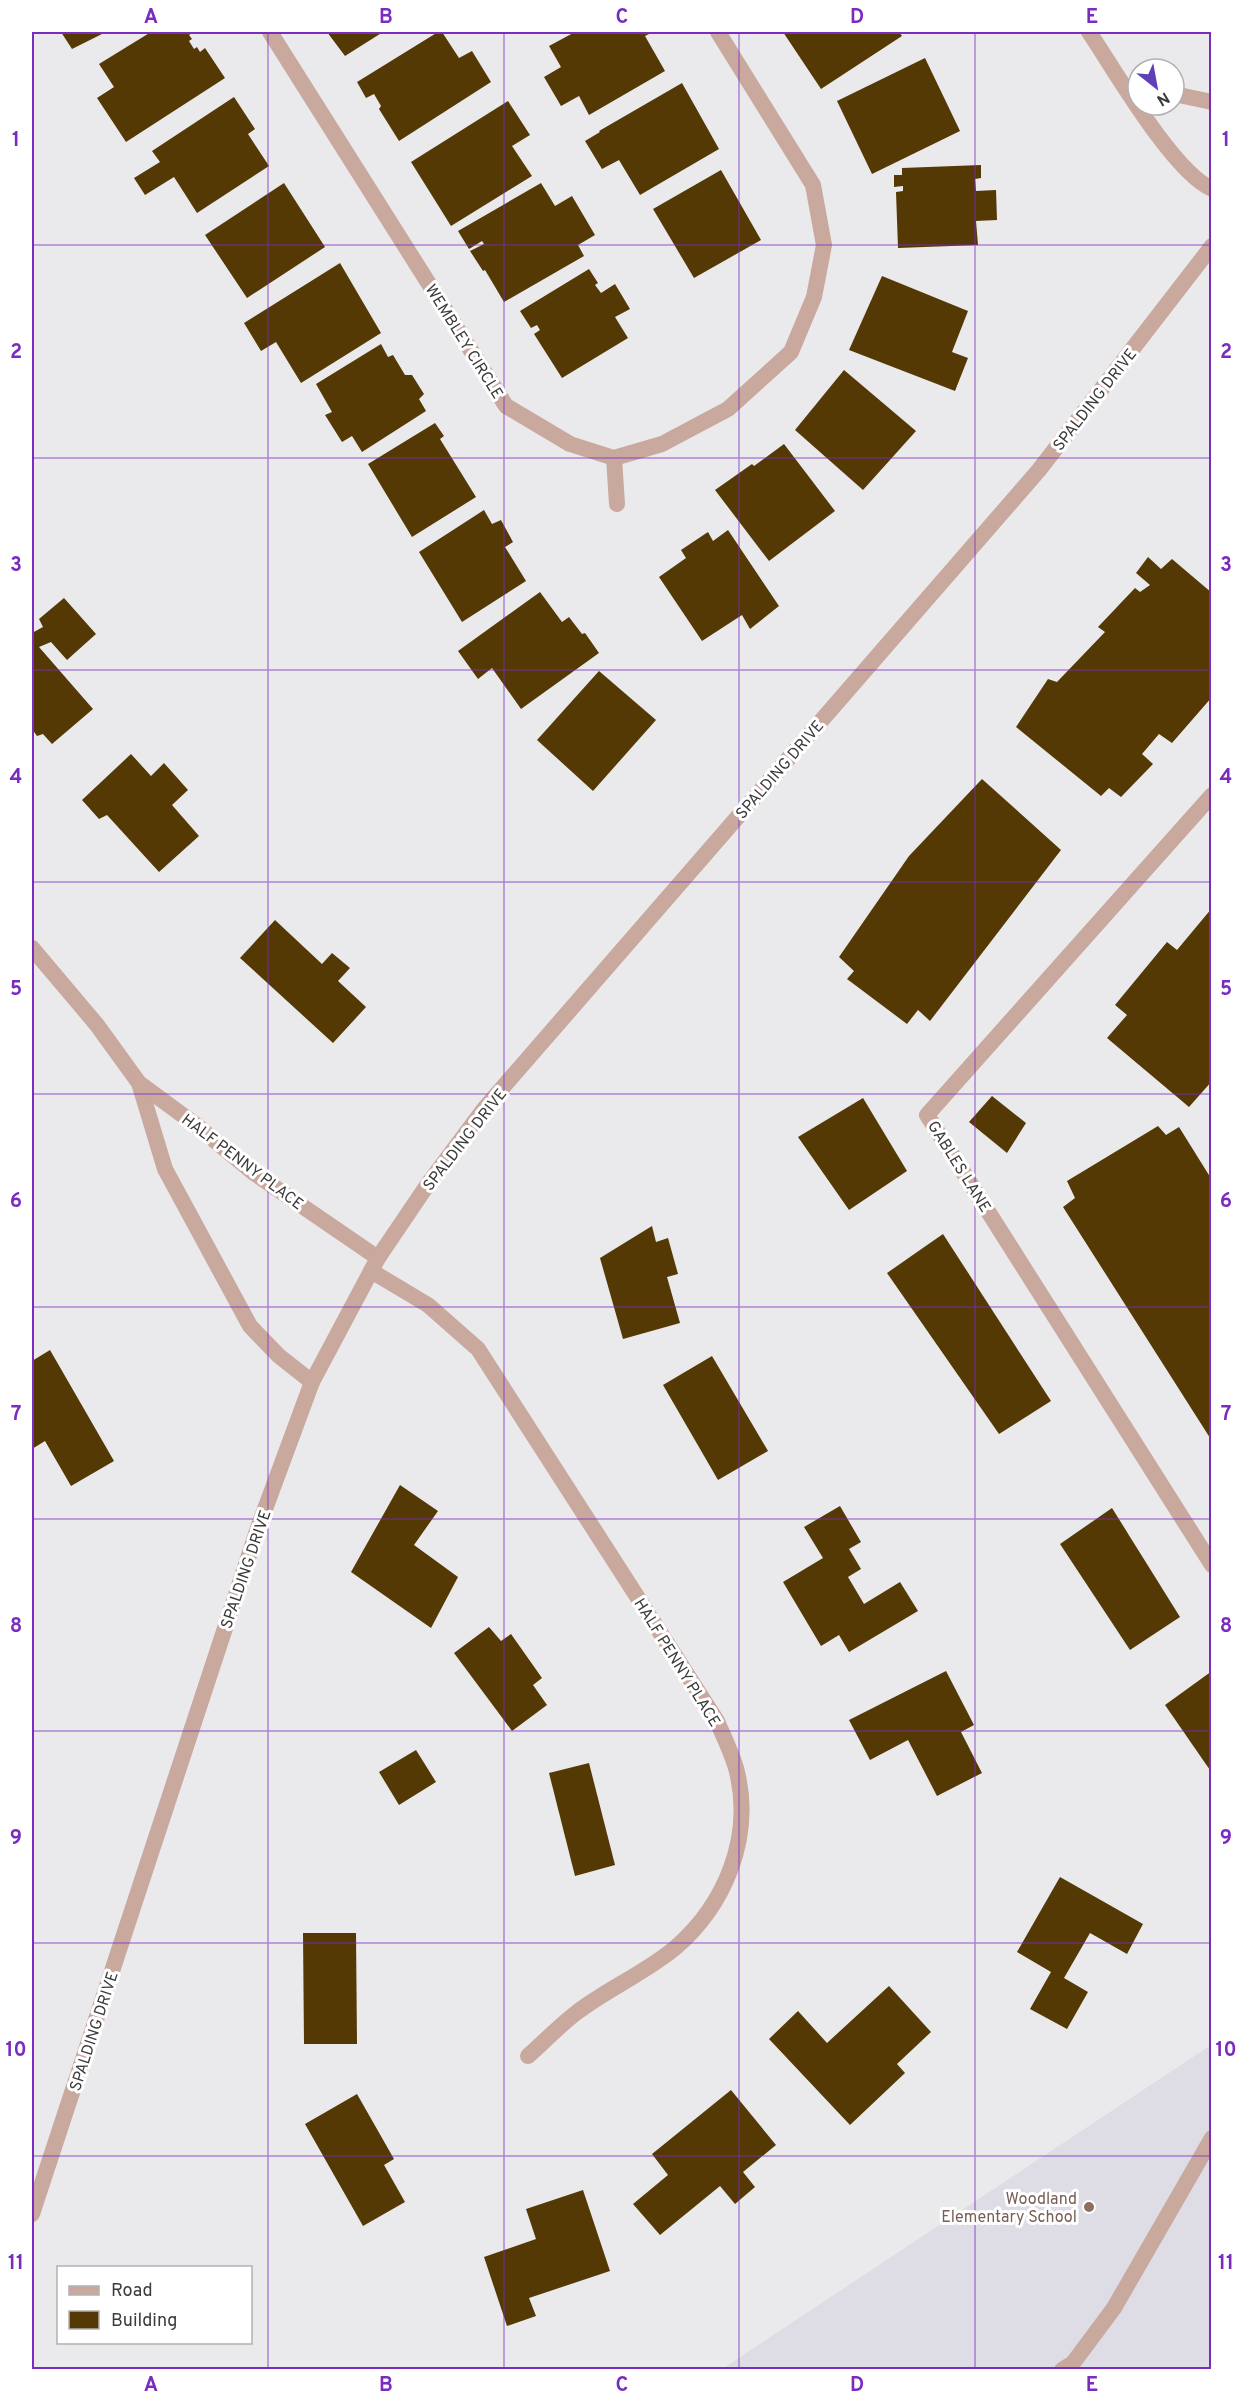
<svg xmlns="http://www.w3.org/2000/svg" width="1243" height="2401" font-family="Overpass,sans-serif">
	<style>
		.built { fill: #dedde6 }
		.building { fill: #543905 }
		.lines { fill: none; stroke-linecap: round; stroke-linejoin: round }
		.service { stroke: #c9a89e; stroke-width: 16 }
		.minor { stroke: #c9a89e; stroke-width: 16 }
		.tertiary { stroke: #c9a89e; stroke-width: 16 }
		.grid { fill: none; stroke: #7b2cbf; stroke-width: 1.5; stroke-opacity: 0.55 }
		.education-dot { fill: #8d6e63; stroke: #fff; stroke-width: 2 }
		.labels { text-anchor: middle; stroke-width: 6; stroke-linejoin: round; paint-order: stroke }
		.street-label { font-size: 16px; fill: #3c3b3c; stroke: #fff }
		.education-label { font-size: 16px; fill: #785e54; stroke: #fff; text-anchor: end }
		.neatline { fill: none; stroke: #7b2cbf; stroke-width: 2 }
		.grid-label { font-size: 20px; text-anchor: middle; font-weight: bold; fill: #7b2cbf }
	</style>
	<rect width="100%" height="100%" fill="#eaeaec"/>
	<polygon class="built" points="1211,2045 1211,2369 722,2369"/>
	<g class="building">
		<polygon points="61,32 106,32 72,49"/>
		<polygon points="151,32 194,32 189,35 192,39 189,41 194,49 197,47 200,52 205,48 225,78 126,142 97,98 114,87 99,64"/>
		<polygon points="327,32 383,32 345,56"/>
		<polygon points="438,32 442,32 459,58 472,51 491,82 399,141 379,109 381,106 374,94 366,98 357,82"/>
		<polygon points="575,32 653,32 645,36 665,71 589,115 579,96 561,106 544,77 561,67 549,46"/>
		<polygon points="783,32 899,32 902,36 821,89"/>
		<polygon points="925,58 960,131 872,174 837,101"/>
		<polygon points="682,83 719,149 640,195 619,160 602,169 585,141 600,132 599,131"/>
		<polygon points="234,97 255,129 248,134 269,166 197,213 174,177 145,195 134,178 160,162 152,151"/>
		<polygon points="508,101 530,135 512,146 532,176 451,226 411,162"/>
		<polygon points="981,165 981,178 975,179 976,191 996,190 997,220 976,221 978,245 898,248 896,192 903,191 903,186 894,187 894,175 902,175 902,168"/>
		<polygon points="721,170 761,240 694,278 653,209"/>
		<polygon points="284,183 325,247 247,298 205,235"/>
		<polygon points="541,183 555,206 572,196 595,235 578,245 584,256 504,302 485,270 483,271 470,251 484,244 482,241 469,249 458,231"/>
		<polygon points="340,263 381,333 301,383 276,342 261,351 244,323"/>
		<polygon points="589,269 598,283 595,285 601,293 615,284 630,309 615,317 628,338 562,378 534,334 540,330 537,325 531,328 520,311"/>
		<polygon points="882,276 968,311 952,352 968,358 955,391 849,350"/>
		<polygon points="381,344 388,357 393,355 405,375 412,375 424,394 419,399 426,411 362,452 352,436 342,442 325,415 332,412 316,384"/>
		<polygon points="844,370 916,431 863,490 795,430"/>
		<polygon points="435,423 444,436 440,439 476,497 412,537 368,464"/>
		<polygon points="784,444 835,511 769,561 715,490 752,464 754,466"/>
		<polygon points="484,510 492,524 501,520 513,542 505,547 526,581 462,622 419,552"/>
		<polygon points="728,530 779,606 750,629 742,615 702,641 659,577 686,558 681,550 708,532 713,541"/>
		<polygon points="1148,557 1161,569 1172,559 1212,593 1212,697 1172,743 1159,734 1142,754 1153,764 1121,797 1109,788 1101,796 1016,727 1048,679 1057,682 1105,632 1098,627 1135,588 1140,592 1150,585 1136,573"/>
		<polygon points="540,592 562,622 569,617 582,634 585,633 599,653 521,709 492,668 478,679 458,651"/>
		<polygon points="64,598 96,634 67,660 51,642 39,647 93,709 52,744 43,734 37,736 32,729 32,633 43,627 39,619"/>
		<polygon points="599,671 656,720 593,791 537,740"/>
		<polygon points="131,754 151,776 164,763 188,790 172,805 199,836 159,872 107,815 99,819 82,800"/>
		<polygon points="982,779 1061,850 930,1021 918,1010 907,1024 847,979 854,971 839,957 909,856"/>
		<polygon points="1212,908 1212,1081 1189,1107 1107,1038 1127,1015 1115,1005 1167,942 1177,950"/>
		<polygon points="275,920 322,964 332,953 350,968 338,981 366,1007 333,1043 240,958"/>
		<polygon points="992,1096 1026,1123 1007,1153 969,1122"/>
		<polygon points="863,1098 907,1171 849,1210 798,1137"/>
		<polygon points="1158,1126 1166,1135 1179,1127 1212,1180 1212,1441 1063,1207 1075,1198 1067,1181"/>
		<polygon points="652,1226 656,1242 668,1238 678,1274 667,1277 680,1323 623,1339 600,1258"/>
		<polygon points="943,1234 1051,1401 999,1434 887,1273"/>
		<polygon points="50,1350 114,1461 71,1486 45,1441 32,1449 32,1361"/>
		<polygon points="712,1356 768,1451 718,1480 663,1385"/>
		<polygon points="400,1485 438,1511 414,1545 458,1577 431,1628 351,1572"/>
		<polygon points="840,1506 861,1542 849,1549 861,1569 848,1577 864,1604 900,1582 918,1611 849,1652 839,1635 821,1646 783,1582 823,1558 804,1527"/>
		<polygon points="1112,1508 1180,1617 1130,1650 1060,1544"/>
		<polygon points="489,1627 501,1641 511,1634 542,1678 533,1685 547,1705 512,1731 454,1653"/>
		<polygon points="946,1671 974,1725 961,1732 982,1773 937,1796 908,1740 870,1760 849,1720"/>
		<polygon points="1212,1671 1212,1773 1165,1705"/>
		<polygon points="416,1750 436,1782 399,1805 379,1772"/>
		<polygon points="589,1763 615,1865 575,1876 549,1773"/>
		<polygon points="1060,1877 1143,1924 1127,1954 1090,1933 1064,1978 1088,1992 1067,2029 1030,2009 1051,1972 1017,1952"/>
		<polygon points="303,1933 356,1933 357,2044 304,2044"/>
		<polygon points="889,1986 931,2032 897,2064 905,2073 850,2125 769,2039 798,2011 827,2043"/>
		<polygon points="731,2090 776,2145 743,2172 755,2187 735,2204 720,2186 660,2235 633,2204 668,2175 652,2154"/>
		<polygon points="357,2094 394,2159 384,2165 405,2202 363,2226 305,2124"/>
		<polygon points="583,2190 610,2271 529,2298 536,2316 507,2326 484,2257 536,2239 526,2209"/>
	</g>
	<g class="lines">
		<polyline class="service" points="1062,2370 1073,2363 1114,2308 1212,2138"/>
		<g class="minor">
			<polyline points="270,32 506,406 570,444 614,458 662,444 728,409 791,352 814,297 824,245 813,185 718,32"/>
			<polyline points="614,458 617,504"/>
			<polyline points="1212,795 927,1115 1212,1565"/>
			<polyline points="32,948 97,1025 139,1083 165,1169 250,1326 279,1356 312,1382"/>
			<polyline points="139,1083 196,1125 254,1173 378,1258"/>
			<path d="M371 1271 428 1305 478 1349 717 1721C724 1738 733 1755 737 1772 753 1838 725 1905 675 1948 645 1973 607 1989 576 2013 559 2026 544 2042 528 2056"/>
		</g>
		<g class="tertiary">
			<path d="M1089 32C1114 69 1173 172 1212 189"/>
			<polyline points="1174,94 1212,102"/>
			<polyline points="32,2214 258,1528 312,1382 378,1258 428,1184 484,1109 1039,470 1212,246"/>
		</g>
	</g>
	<path class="grid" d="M268 32V2370M504 32V2370M739 32V2370M975 32V2370M32 245H1212M32 458H1212M32 670H1212M32 882H1212M32 1094H1212M32 1307H1212M32 1519H1212M32 1731H1212M32 1943H1212M32 2156H1212"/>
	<circle class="education-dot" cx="1089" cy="2207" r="6"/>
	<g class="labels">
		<g class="street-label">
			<text transform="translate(465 341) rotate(58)" y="6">WEMBLEY CIRCLE</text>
			<text transform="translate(1094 399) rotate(-52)" y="6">SPALDING DRIVE</text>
			<text transform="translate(779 769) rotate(-49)" y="6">SPALDING DRIVE</text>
			<text transform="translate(464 1139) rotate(-52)" y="6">SPALDING DRIVE</text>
			<text transform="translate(243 1161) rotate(37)" y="6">HALF PENNY PLACE</text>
			<text transform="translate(960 1166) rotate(58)" y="6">GABLES LANE</text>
			<text transform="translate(245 1569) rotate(-71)" y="6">SPALDING DRIVE</text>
			<text transform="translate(678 1662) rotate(58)" y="6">HALF PENNY PLACE</text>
			<text transform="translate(93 2031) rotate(-72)" y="6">SPALDING DRIVE</text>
		</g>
		<g class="education-label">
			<text x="1077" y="2204">Woodland<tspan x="1077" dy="18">Elementary School</tspan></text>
		</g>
	</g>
	<rect width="1243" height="2401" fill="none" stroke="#ffffff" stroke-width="66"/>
	<rect x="57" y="2266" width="195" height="78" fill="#ffffff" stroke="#b1b1b1" stroke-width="1.5"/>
	<rect x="69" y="2286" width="30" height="9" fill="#c9a89e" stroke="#b1b1b1" stroke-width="1.5"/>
	<text x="111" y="2296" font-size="18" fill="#3c3b3c">Road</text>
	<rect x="69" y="2311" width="30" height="18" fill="#543905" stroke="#b1b1b1" stroke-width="1.5"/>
	<text x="111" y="2326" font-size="18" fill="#3c3b3c">Building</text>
	<g transform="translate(1156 87) rotate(149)"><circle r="28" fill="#ffffff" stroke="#b1b1b1" stroke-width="1.5"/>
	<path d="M0-4.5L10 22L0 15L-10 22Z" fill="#5f40b8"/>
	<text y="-9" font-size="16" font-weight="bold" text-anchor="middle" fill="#3c3b3c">N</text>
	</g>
	<rect x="33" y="33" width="1177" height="2335" class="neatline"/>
	<g class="grid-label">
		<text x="151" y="23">A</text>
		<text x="386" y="23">B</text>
		<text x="622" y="23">C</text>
		<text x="857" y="23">D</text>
		<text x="1092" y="23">E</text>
		<text x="16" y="146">1</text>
		<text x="1226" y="146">1</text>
		<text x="16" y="358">2</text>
		<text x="1226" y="358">2</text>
		<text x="16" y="571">3</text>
		<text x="1226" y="571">3</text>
		<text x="16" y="783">4</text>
		<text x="1226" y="783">4</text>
		<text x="16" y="995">5</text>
		<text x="1226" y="995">5</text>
		<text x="16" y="1207">6</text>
		<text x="1226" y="1207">6</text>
		<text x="16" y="1420">7</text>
		<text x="1226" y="1420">7</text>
		<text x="16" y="1632">8</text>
		<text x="1226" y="1632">8</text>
		<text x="16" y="1844">9</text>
		<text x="1226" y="1844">9</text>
		<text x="16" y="2056">10</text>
		<text x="1226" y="2056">10</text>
		<text x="16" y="2269">11</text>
		<text x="1226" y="2269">11</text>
		<text x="151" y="2391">A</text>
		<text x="386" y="2391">B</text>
		<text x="622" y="2391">C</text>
		<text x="857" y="2391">D</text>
		<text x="1092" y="2391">E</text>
	</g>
</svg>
